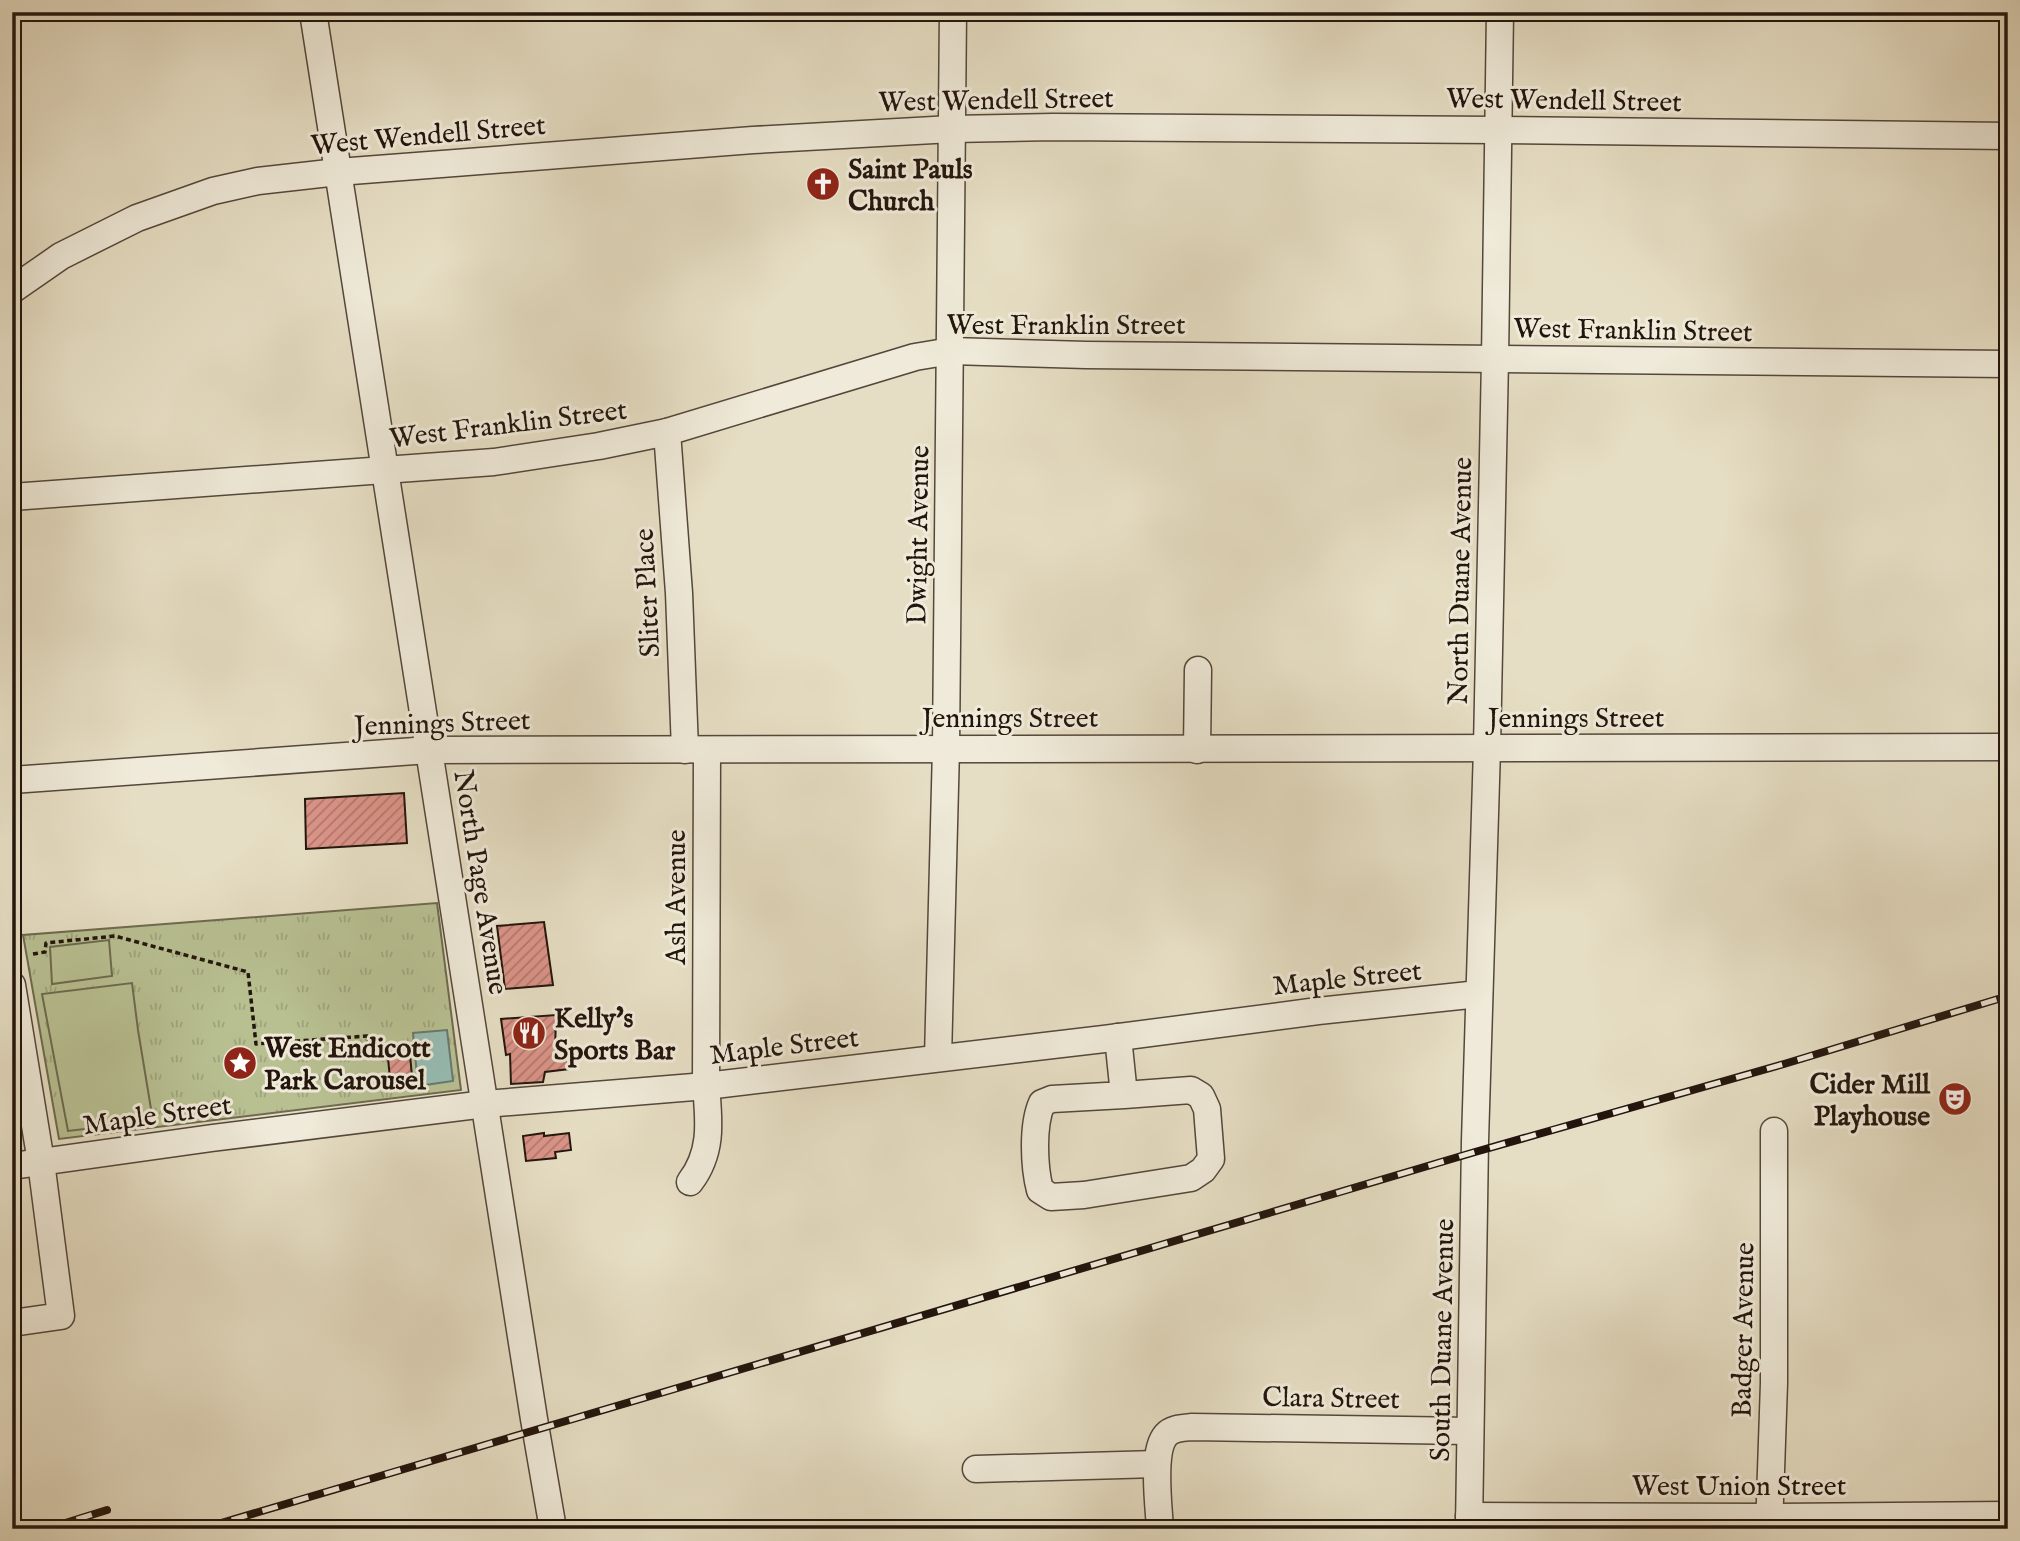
<svg xmlns="http://www.w3.org/2000/svg" width="2020" height="1541" font-family="'IM FELL English',serif">
	<style>
		.park { fill: url(#park-tufts); stroke: #6e6a50; stroke-width: 2 }
		.pitch { fill: #b8c092; stroke: #6e6a50; stroke-width: 2 }
		.water { fill: #96bcb3; stroke: #687971; stroke-width: 2 }
		.building { fill: url(#building-hatch); stroke: #23150d; stroke-width: 2 }
		.lines { fill: none; stroke-linecap: round; stroke-linejoin: round }
		.minor-casing { stroke: #54473b; stroke-width: 29 }
		.path { stroke: #23150d; stroke-width: 3.5; stroke-dasharray: 5 3.5; stroke-linecap: butt }
		.minor { stroke: #efead9; stroke-width: 26 }
		.rail-casing { stroke: #23150d; stroke-width: 8 }
		.rail { stroke: #efead9; stroke-width: 5; stroke-dasharray: 16; stroke-linecap: butt }
		.labels { text-anchor: middle; stroke-width: 6; stroke-linejoin: round; paint-order: stroke }
		.street-label { font-size: 28px; fill: #23150d; stroke: #efead9 }
		.poi-label { font-size: 28px; font-weight: bold; fill: #23150d; stroke: #efead9; text-anchor: start }
	</style>
	<defs>
		<pattern id="park-tufts" width="24" height="20" patternUnits="userSpaceOnUse" patternTransform="scale(1.75)"><rect width="24" height="20" fill="#b8c092"/><path d="M3 7l-1-3M5 7V3M7 7l1-3M15 17l-1-3M17 17v-4M19 17l1-3" fill="none" stroke="#9ea47d"/></pattern>
		<pattern id="building-hatch" width="6" height="6" patternUnits="userSpaceOnUse" patternTransform="scale(1.75)"><rect width="6" height="6" fill="#db9489"/><path d="M-1 1l2-2M0 6l6-6M5 7l2-2" fill="none" stroke="#b1786e"/></pattern>
	</defs>
	<rect width="100%" height="100%" fill="#e6dec4"/>
	<filter id="stains"><feTurbulence type="fractalNoise" baseFrequency=".00286" numOctaves="4"/><feColorMatrix values="0 0 0 0 .2 0 0 0 0 .09 0 0 0 0 .02 0 0 0 .5 -.17"/></filter>
	<radialGradient id="worn" r=".72"><stop offset=".6" stop-color="#630" stop-opacity="0"/><stop offset="1" stop-color="#630" stop-opacity=".3"/></radialGradient>
	<polygon class="park" points="437,903 461,1090 59,1139 23,935"/>
	<g class="pitch">
		<polygon points="109,940 112,976 52,984 50,947"/>
		<polygon points="132,983 138,1030 153,1121 68,1131 42,994"/>
	</g>
	<polygon class="water" points="447,1030 453,1081 418,1086 413,1033"/>
	<g class="building">
		<polygon points="404,793 407,843 306,849 305,799"/>
		<polygon points="544,922 553,985 505,989 497,926"/>
		<polygon points="556,1015 555,1053 569,1051 569,1069 545,1072 543,1082 511,1084 510,1054 506,1055 501,1019"/>
		<polygon points="410,1055 413,1087 391,1089 388,1058"/>
		<polygon points="544,1133 544,1136 569,1133 571,1150 555,1152 556,1158 526,1161 523,1136"/>
	</g>
	<g class="lines">
		<g class="minor-casing">
			<g id="minor">
				<polyline points="313,12 534,1419 553,1529"/>
				<polyline points="12,290 61,256 137,218 213,191 258,181 338,172 753,140 952,129 1053,127 1498,130 2008,136"/>
				<polyline points="667,432 679,593 685,750"/>
				<polyline points="12,497 494,462 599,446 667,432 915,357 951,351 1086,355 2008,364"/>
				<polyline points="1197,750 1198,670"/>
				<polyline points="12,780 429,750 2008,747"/>
				<polyline points="12,985 41,1162 61,1316 12,1323"/>
				<path d="M1118 1037 1124 1095 1191 1090 1201 1096 1207 1109 1211 1159 1203 1170 1191 1178 1084 1195 1051 1197 1040 1190C1034 1167 1032 1125 1042 1103L1052 1099 1124 1095"/>
				<polyline points="938,1058 946,748 953,12"/>
				<polyline points="12,1166 212,1138 485,1104 706,1086 1104,1039 1318,1011 1479,994"/>
				<path d="M690 1182C713 1152 709 1121 706 1086L707 750"/>
				<polyline points="976,1469 1157,1464"/>
				<polyline points="1469,1516 1769,1517 2008,1515"/>
				<path d="M1160 1529C1159 1507 1151 1452 1166 1435 1172 1428 1183 1428 1192 1427L1470 1431"/>
				<polyline points="1469,1529 1475,1141 1487,748 1495,359 1500,12"/>
				<polyline points="1769,1529 1774,1383 1774,1131"/>
			</g>
		</g>
		<polyline class="path" points="33,954 45,952 46,943 115,936 248,972 256,1044 367,1036 369,1044"/>
		<use href="#minor" class="minor"/>
		<g class="rail-casing">
			<g id="rail">
				<polyline points="46,1529 107,1510"/>
				<polyline points="201,1529 1475,1152 1784,1064 2008,996"/>
			</g>
		</g>
		<use href="#rail" class="rail"/>
	</g>
	<defs>
		<g id="church-disc" transform="scale(1.75)"><circle r="9.5" fill="#8f2418" stroke="#efead9"/><path d="M-1.2-6h2.4v3.5h3.3v2.4h-3.3V6h-2.4V-.1h-3.3v-2.4h3.3Z" fill="#fff"/></g>
		<g id="restaurant-disc" transform="scale(1.75)"><circle r="9.5" fill="#8f2418" stroke="#efead9"/><path d="M-5-6h1v4h1v-4h1v4h1v-4h1v5L-1.5 .5V6h-2V.5L-5-1ZM5-6V6H3V1.5H1.5Q1.5-4 5-6Z" fill="#fff"/></g>
		<g id="sight-disc" transform="scale(1.75)"><circle r="9.5" fill="#8f2418" stroke="#efead9"/><path d="M0-6L1.8-2.2L6-1.7L2.9 1.2L3.7 5.4L0 3.3L-3.7 5.4L-2.9 1.2L-6-1.7L-1.8-2.2Z" fill="#fff"/></g>
		<g id="theatre-disc" transform="scale(1.75)"><circle r="9.5" fill="#8f2418" stroke="#efead9"/><path d="M-5-5.5Q0-4 5-5.5V0Q5 5 0 6Q-5 5-5 0ZM-3.3-2.5H-1v1.5H-3.3ZM1-2.5H3.3v1.5H1ZM-2.8 1Q0 5.5 2.8 1Z" fill="#fff"/></g>
	</defs>
	<g fill-rule="evenodd">
		<use href="#church-disc" x="823" y="184"/>
		<use href="#restaurant-disc" x="529" y="1033"/>
		<use href="#sight-disc" x="240" y="1063"/>
		<use href="#theatre-disc" x="1955" y="1099"/>
	</g>
	<g class="labels">
		<g class="street-label">
			<text transform="translate(996 99) rotate(-1)" y="10">West Wendell Street</text>
			<text transform="translate(1564 99) rotate(1)" y="10">West Wendell Street</text>
			<text transform="translate(428 134) rotate(-5)" y="10">West Wendell Street</text>
			<text x="1066" y="334">West Franklin Street</text>
			<text transform="translate(1633 329) rotate(1)" y="10">West Franklin Street</text>
			<text transform="translate(508 423) rotate(-7)" y="10">West Franklin Street</text>
			<text transform="translate(917 535) rotate(-89)" y="10">Dwight Avenue</text>
			<text transform="translate(1459 581) rotate(-89)" y="10">North Duane Avenue</text>
			<text transform="translate(646 593) rotate(-93)" y="10">Sliter Place</text>
			<text x="1010" y="727">Jennings Street</text>
			<text x="1576" y="727">Jennings Street</text>
			<text transform="translate(442 722) rotate(-2)" y="10">Jennings Street</text>
			<text transform="translate(482 882) rotate(81)" y="10">North Page Avenue</text>
			<text transform="translate(675 897) rotate(-90)" y="10">Ash Avenue</text>
			<text transform="translate(1347 977) rotate(-6)" y="10">Maple Street</text>
			<text transform="translate(784 1045) rotate(-7)" y="10">Maple Street</text>
			<text transform="translate(157 1114) rotate(-8)" y="10">Maple Street</text>
			<text transform="translate(1742 1330) rotate(-89)" y="10">Badger Avenue</text>
			<text transform="translate(1441 1340) rotate(-89)" y="10">South Duane Avenue</text>
			<text transform="translate(1331 1397) rotate(1)" y="10">Clara Street</text>
			<text x="1739" y="1495">West Union Street</text>
		</g>
		<g class="poi-label">
			<text x="848" y="178">Saint Pauls<tspan x="848" dy="32">Church</tspan></text>
			<text x="554" y="1027">Kelly's<tspan x="554" dy="32">Sports Bar</tspan></text>
			<text x="264" y="1057">West Endicott<tspan x="264" dy="32">Park Carousel</tspan></text>
			<text x="1930" y="1093" text-anchor="end">Cider Mill<tspan x="1930" dy="32">Playhouse</tspan></text>
		</g>
	</g>
	<rect width="2020" height="1541" fill="none" stroke="#e6dec4" stroke-width="42"/>
	<rect x="14" y="14" width="1992" height="1513" fill="none" stroke="#23150d" stroke-width="3.5"/>
	<rect x="21" y="21" width="1978" height="1499" fill="none" stroke="#23150d" stroke-width="2"/>
	<rect width="100%" height="100%" filter="url(#stains)"/>
	<rect width="100%" height="100%" fill="url(#worn)"/>
</svg>
